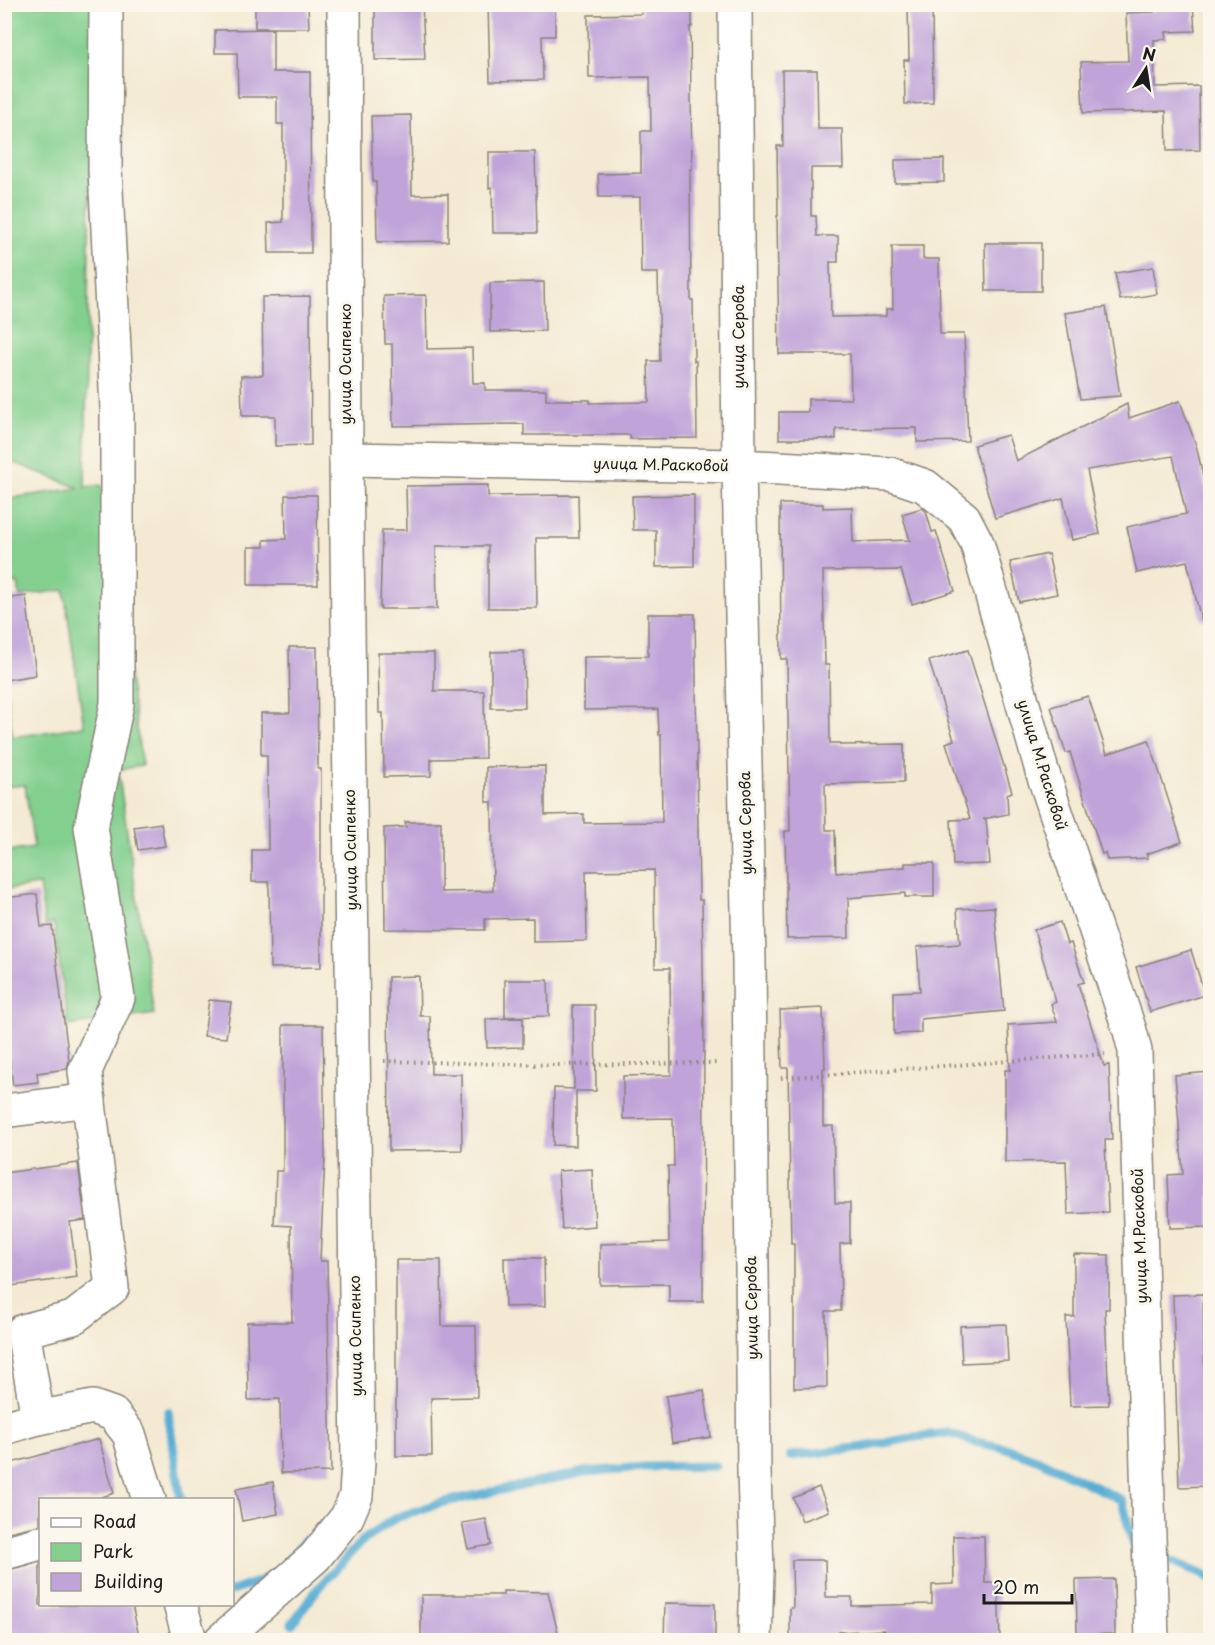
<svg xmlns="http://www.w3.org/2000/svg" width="1215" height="1645" font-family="'Playpen Sans',sans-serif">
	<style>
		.green { fill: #82cf8e; stroke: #4f7655; stroke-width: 1.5 }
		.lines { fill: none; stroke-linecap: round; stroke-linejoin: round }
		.stream { stroke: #58add4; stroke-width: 9 }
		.building { fill: #bfa3d9 }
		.minor-casing { stroke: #888378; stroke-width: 36 }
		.path { stroke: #888378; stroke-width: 4; stroke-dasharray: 1.5 4.5; stroke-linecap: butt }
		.minor { stroke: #fff; stroke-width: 33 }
		.labels { text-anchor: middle; stroke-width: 6; stroke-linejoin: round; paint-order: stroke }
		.street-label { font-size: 15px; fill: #1c1c1c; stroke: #fbf7ec }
	</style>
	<rect width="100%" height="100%" fill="#fbf7ec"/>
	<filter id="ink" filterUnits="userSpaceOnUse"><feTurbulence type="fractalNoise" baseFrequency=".0167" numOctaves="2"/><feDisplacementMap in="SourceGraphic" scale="12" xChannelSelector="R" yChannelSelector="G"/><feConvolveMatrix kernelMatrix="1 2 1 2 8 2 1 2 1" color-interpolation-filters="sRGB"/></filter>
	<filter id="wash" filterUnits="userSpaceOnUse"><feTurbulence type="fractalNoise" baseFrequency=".008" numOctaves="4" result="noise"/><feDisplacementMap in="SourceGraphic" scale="24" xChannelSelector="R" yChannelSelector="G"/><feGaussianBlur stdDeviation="1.35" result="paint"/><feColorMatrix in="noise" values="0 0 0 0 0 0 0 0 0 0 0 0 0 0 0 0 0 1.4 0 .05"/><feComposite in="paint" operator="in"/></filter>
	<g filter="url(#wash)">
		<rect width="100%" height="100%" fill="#f4ead3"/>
		<polygon class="green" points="4,5 93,5 85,487 101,485 142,766 118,770 154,1014 68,1026 54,924 45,925 39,885 5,890 5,852 34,848 25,785 5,787 5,681 13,737 84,726 64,590 20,596 18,583 5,585 5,499 79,488 5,459"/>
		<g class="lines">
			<g class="stream">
				<polyline points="168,1412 181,1500"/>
				<polyline points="790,1456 864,1447 915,1437 948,1433 976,1442 1009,1449 1039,1460 1122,1500 1134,1548"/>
				<polyline points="1170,1560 1210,1578"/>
				<polyline points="287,1562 306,1539"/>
				<polyline points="232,1591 265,1579 274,1573"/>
				<polyline points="292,1624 318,1588 361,1542 395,1518 440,1503 585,1472 644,1467 715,1466"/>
			</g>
		</g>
		<g id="blocks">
			<g class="building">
				<polygon points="255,4 308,4 309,28 255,28"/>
				<polygon points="375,4 422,4 425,59 375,60"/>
				<polygon points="488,4 555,4 555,36 542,36 543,80 490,81"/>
				<polygon points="642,4 692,4 692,27 690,27 692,169 690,169 691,300 693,300 694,361 696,361 697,438 630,439 630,435 524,435 524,424 393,426 392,344 385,344 384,296 426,295 427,349 472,348 473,383 485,383 485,390 546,390 546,400 590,400 590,403 649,402 648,361 660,361 658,273 641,273 640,197 599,197 598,174 641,173 641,131 651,131 650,77 589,78 588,15 642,14"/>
				<polygon points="908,4 932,4 933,103 905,104 904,60 909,60"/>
				<polygon points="1153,4 1193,4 1195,31 1166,32 1167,39 1154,40 1155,87 1199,86 1200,150 1167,151 1166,111 1083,113 1081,62 1128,61 1126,13 1154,12"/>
				<polygon points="273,29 273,72 310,72 311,253 269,253 268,223 283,222 283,124 277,124 277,97 238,97 237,53 215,53 215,30"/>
				<polygon points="782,70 817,70 818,129 842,129 843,168 811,168 811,216 816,216 817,236 838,236 838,262 830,262 831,317 886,316 886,309 893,309 892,246 923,246 923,259 939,259 940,334 964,334 968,441 917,442 917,428 836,429 836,439 779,439 779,412 808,412 808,399 851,399 850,354 779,354 777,216 778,216 777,146 783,146"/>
				<polygon points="411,115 412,195 448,194 448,241 377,242 376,182 373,182 371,116"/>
				<polygon points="489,152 535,152 537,233 493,233 492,187 489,188"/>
				<polygon points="944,159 944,182 895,183 895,160"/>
				<polygon points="985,243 1041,243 1041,291 986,291"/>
				<polygon points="1153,267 1157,294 1120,300 1115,273"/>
				<polygon points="544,282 545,331 490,332 490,283"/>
				<polygon points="310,296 311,445 275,446 275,416 242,416 241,376 263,375 262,297"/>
				<polygon points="1106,307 1120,396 1080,399 1065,313"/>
				<polygon points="1180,401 1196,445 1210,507 1210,619 1201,620 1187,561 1137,573 1127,527 1186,514 1173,456 1087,470 1100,534 1072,540 1063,498 995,518 974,445 1008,435 1016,461 1127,404 1129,418"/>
				<polygon points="488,485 488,496 578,495 579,538 536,538 537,608 488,608 488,546 436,546 437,609 380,609 382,530 407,530 406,486"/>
				<polygon points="285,495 317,495 318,585 248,585 248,547 264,547 264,540 286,539"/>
				<polygon points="694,495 694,566 656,567 656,530 633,530 632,496"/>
				<polygon points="780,504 823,504 823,508 852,507 853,542 910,540 902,514 922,508 926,511 932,532 936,531 955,591 912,604 901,570 823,571 825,665 829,665 830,743 840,743 840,745 904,744 904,782 825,784 826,830 835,830 836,873 905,867 905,863 934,863 934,897 905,897 905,893 848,898 849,938 787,939 785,831 790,831 787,659 781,659"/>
				<polygon points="1048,554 1057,594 1019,602 1010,562"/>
				<polygon points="26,596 36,675 4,680 4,599"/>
				<polygon points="648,614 695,614 699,900 702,900 704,1033 703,1302 669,1302 669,1284 600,1285 600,1244 669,1242 668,1166 674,1166 673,1118 623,1119 623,1076 671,1075 670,968 655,968 654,870 586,871 587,941 533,942 533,918 485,919 485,930 385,929 384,828 406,827 405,822 441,822 441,892 493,891 492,802 486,802 486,767 545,766 545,815 584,814 584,823 662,822 661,735 659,735 658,709 584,710 584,657 648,656"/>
				<polygon points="289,647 317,647 318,769 321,769 321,967 270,968 269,882 252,882 252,850 268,850 267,755 261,755 261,713 290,713"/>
				<polygon points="968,650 1012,792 1007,794 1008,814 983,819 986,819 990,864 953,865 951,820 970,819 946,743 954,740 929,661"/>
				<polygon points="524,651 525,708 491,708 491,652"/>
				<polygon points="378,653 434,653 434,691 484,691 485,758 431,759 431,776 384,777 383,713 379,713"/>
				<polygon points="1088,696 1107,754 1149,740 1182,842 1146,854 1148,858 1107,860 1105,853 1102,854 1070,752 1066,753 1051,707"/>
				<polygon points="161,823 165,846 138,850 134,827"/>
				<polygon points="37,894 41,927 52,926 69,1061 67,1069 37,1073 38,1082 13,1085 4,1019 4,898"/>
				<polygon points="994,907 1004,1011 921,1019 921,1033 894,1034 894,992 920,991 917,947 960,944 957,909"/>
				<polygon points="1060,922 1067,944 1071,943 1084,982 1078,984 1104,1066 1109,1065 1112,1140 1105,1140 1108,1212 1068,1214 1066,1161 1005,1162 1005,1070 1010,1070 1008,1025 1057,1022 1051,1004 1056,1002 1034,930"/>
				<polygon points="1191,950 1205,995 1150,1012 1136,967"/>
				<polygon points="419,976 420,1016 430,1016 431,1074 461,1074 462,1150 389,1151 388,977"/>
				<polygon points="505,980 548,980 549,1016 505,1017"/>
				<polygon points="209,1000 231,1002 226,1038 204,1036"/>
				<polygon points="573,1005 595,1005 596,1091 576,1091 576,1146 553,1145 554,1088 574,1089"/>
				<polygon points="823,1008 825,1068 823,1069 823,1126 833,1126 835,1203 850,1203 850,1243 840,1244 841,1311 826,1311 827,1387 794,1388 794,1244 791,1244 788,1068 782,1068 780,1010"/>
				<polygon points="523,1018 523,1047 487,1048 486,1019"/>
				<polygon points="283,1025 323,1025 325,1157 320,1261 327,1261 331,1472 281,1473 280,1399 248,1400 247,1322 292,1322 291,1226 274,1225 276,1171 283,1171"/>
				<polygon points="1210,1072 1210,1104 1207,1105 1210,1145 1210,1227 1170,1228 1168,1175 1183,1174 1175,1075"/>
				<polygon points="78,1163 85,1220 70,1222 77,1277 4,1287 4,1173"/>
				<polygon points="592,1169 595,1226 562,1229 558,1171"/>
				<polygon points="1074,1254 1109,1255 1109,1309 1105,1309 1109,1405 1070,1406 1066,1317 1074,1317"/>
				<polygon points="504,1258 544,1258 545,1306 505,1307"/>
				<polygon points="396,1260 441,1260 442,1326 476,1326 477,1397 431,1398 432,1456 396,1456"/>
				<polygon points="1203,1294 1205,1386 1208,1386 1209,1431 1210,1431 1210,1486 1179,1487 1173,1295"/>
				<polygon points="1006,1324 1008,1361 962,1363 960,1326"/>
				<polygon points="704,1390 711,1437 672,1443 666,1396"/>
				<polygon points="99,1439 114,1493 93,1500 40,1500 40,1525 4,1533 4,1465"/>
				<polygon points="273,1482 278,1514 242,1521 236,1489"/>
				<polygon points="819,1487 829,1511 802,1521 793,1498"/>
				<polygon points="486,1519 491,1545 468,1549 462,1523"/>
				<polygon points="953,1536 984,1536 985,1583 998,1583 1000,1638 944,1639 944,1636 885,1638 885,1630 839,1632 839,1639 790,1640 790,1608 793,1608 792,1560 825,1560 826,1597 852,1597 852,1606 932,1604 932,1585 954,1584"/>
				<polygon points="40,1562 40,1605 132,1605 140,1641 4,1641 4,1571"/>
				<polygon points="1114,1579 1115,1634 1077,1635 1076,1580"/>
				<polygon points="503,1591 548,1592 560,1641 421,1641 421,1595 503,1595"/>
				<polygon points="665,1603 715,1604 715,1641 664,1641"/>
			</g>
		</g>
	</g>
	<g filter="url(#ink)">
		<use href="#blocks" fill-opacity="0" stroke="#888378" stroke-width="1.5"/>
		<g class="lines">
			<g class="minor-casing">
				<g id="minor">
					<polyline points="735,4 739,466 749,961 754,1471 757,1572 755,1640"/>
					<polyline points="346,459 739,466 890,474 925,486 964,518 977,543 1042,771 1130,1031 1135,1051 1152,1640"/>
					<polyline points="4,1111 89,1100"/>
					<polyline points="38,1418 23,1331 73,1318 112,1288 85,1071 118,998 91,827 117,704 117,408 105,170 106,4"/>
					<polyline points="4,1428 38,1418 93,1407 113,1414 129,1434 149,1500"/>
					<polyline points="4,1553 40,1543"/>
					<polyline points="180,1604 190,1640"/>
					<polyline points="221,1640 315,1557 347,1517 356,1496 358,1461 346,459 344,4"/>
				</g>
			</g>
			<g class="path">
				<polyline points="384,1061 551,1065 718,1063"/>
				<polyline points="781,1078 1105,1054"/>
			</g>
			<use href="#minor" class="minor"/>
		</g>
	</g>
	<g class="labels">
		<g class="street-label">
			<text transform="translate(739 337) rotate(-90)" y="5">улица Серова</text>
			<text transform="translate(346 364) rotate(-90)" y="5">улица Осипенко</text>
			<text transform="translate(661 465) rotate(1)" y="5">улица М.Расковой</text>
			<text transform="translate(1042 765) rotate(73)" y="5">улица М.Расковой</text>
			<text transform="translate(746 823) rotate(-91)" y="5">улица Серова</text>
			<text transform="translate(351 850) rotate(-91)" y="5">улица Осипенко</text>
			<text transform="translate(1140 1236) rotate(-92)" y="5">улица М.Расковой</text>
			<text transform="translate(752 1308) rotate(-91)" y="5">улица Серова</text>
			<text transform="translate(356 1336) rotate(-91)" y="5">улица Осипенко</text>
		</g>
	</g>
	<rect width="1215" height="1645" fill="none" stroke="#fbf7ec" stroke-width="24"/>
	<rect x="39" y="1498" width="195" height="108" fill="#fbf7ec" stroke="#a29f99" stroke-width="1.5"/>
	<rect x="51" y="1518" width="30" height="9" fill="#ffffff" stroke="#a29f99" stroke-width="1.5"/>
	<text x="93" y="1528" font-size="18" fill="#1c1c1c">Road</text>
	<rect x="51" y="1543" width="30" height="18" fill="#82cf8e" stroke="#a29f99" stroke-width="1.5"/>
	<text x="93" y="1558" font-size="18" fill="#1c1c1c">Park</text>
	<rect x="51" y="1573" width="30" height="18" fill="#bfa3d9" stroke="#a29f99" stroke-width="1.5"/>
	<text x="93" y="1588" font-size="18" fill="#1c1c1c">Building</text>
	<g transform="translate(1146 69) rotate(12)" stroke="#fbf7ec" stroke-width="4.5" paint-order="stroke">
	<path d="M0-4.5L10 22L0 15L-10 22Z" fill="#1c1c1c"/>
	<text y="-9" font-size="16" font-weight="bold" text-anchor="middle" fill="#1c1c1c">N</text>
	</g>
	<path d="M984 1594v9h88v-9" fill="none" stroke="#1c1c1c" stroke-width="3"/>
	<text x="993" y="1594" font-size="18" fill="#1c1c1c" stroke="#fbf7ec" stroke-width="4.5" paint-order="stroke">20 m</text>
</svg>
